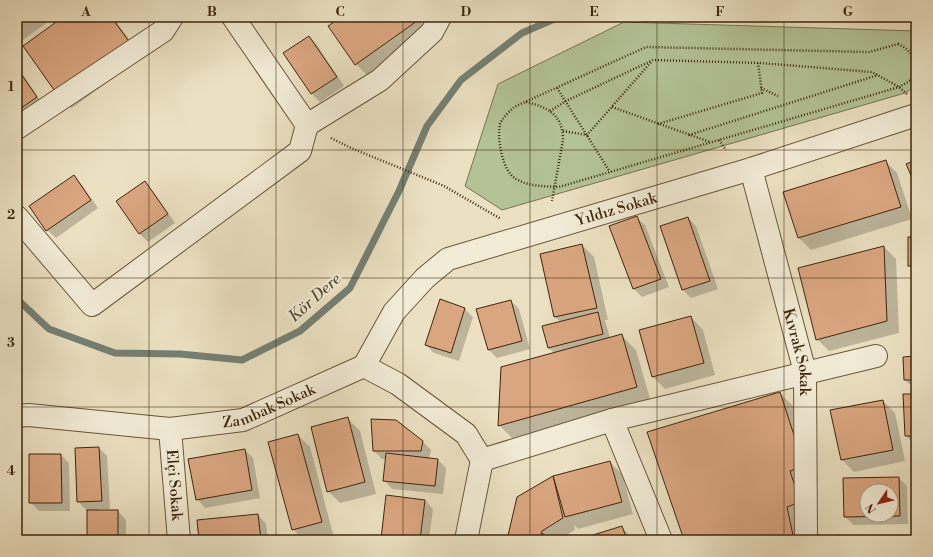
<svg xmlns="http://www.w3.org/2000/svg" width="933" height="557" font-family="'Libre Bodoni',serif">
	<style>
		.green { fill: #b3c396; stroke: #797451 }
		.shadow { fill: #0003; fill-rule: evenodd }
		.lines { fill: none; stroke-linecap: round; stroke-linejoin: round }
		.stream { stroke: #758073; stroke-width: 7 }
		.building { fill: #daa681; stroke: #3f260c; fill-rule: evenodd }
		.street-casing { stroke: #6a553a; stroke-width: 24 }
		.path { stroke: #3f260c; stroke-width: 2.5; stroke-dasharray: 1 2; stroke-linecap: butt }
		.street { stroke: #f2ecd7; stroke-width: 22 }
		.grid { fill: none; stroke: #3f260c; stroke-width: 1; stroke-opacity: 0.55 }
		.labels { text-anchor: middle; stroke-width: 4; stroke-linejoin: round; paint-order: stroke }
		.street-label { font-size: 15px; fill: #3f260c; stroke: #f2ecd7 }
		.water-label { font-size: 16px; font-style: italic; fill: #564c37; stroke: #f2ecd7 }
		.neatline { fill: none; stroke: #3f260c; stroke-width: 1.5 }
		.grid-label { font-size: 13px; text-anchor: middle; font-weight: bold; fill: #3f260c }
	</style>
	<rect width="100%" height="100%" fill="#ebe1c2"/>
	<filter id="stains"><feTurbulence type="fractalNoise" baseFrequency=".005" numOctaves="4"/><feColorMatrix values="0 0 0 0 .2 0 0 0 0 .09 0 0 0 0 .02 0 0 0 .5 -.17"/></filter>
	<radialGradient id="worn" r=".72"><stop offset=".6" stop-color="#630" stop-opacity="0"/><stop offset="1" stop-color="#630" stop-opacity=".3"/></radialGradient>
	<polygon class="green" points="624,22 916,31 916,86 905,93 502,210 465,186 498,84"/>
	<g class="shadow">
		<polygon points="17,17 55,17 17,44"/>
		<polygon points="65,17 113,17 142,57 72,108 60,96"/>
		<polygon points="343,17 417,17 429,33 368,76 356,64"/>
		<polygon points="309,37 317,45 344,86 320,102 312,94 285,53"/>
		<polygon points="17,66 44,106 17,120"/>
		<polygon points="885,161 897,173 912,219 811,250 799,238 785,192"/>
		<polygon points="74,176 82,185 98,208 56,238 47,230 31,206"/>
		<polygon points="144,182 153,191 175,223 148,242 140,234 117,202"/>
		<polygon points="636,217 645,225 669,287 642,297 634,289 610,227"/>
		<polygon points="688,218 696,226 718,289 691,298 683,290"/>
		<polygon points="916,238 916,272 909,266"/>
		<polygon points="582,245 594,257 608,320 605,320 610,338 621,335 636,350 651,402 514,440 499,425 554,353 548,347 561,322 555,317"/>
		<polygon points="884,247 896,259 899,333 829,351 817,339"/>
		<polygon points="440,301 465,309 473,317 459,361 434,353 426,345"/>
		<polygon points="511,301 519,309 530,349 497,358 489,350"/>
		<polygon points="691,317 703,330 715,375 665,389 653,377"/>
		<polygon points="913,357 916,360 916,383 909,384 905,380"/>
		<polygon points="780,393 795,408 818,481 804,486 805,540 688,540 684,536"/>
		<polygon points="916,395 916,444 914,444 906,436"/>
		<polygon points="883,401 895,413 905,461 854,472 842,460"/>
		<polygon points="348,419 360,431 376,494 340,503 328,491"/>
		<polygon points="298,435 310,447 333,534 310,540 303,540 293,529"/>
		<polygon points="423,442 431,450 429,459 438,460 446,468 443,494 392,489 384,480 386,459 382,459 374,451"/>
		<polygon points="99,448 107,456 110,509 99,509 100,511 118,511 126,520 126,540 88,540 88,510 86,510 78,501"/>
		<polygon points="245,450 253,458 260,498 205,508 197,499"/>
		<polygon points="61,455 69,463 70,511 39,511 30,502"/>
		<polygon points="610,462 622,474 633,514 578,529 574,525 575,530 558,540 508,540 517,498 554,477"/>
		<path d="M899 478 907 486 908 524 854 525 845 517 844 479ZM867 491H891V515H867Z"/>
		<polygon points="425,500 433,509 429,540 384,540 382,538"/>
		<polygon points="258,515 266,524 268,540 200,540"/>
		<polygon points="622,527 634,540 580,540"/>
		<polygon points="17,534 23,540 17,540"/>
	</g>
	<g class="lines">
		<polyline class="stream" points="17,299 49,329 115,353 180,354 242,360 300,331 350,288 399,191 427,126 461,80 522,33 559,17"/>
	</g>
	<g class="building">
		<polygon points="63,17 111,17 131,44 59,97 23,46"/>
		<polygon points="341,17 415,17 417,21 355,65 328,26"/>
		<polygon points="309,36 337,77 311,94 283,53"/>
		<polygon points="17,68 37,97 17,111"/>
		<polygon points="886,160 901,207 798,238 783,192"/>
		<polygon points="916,160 916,187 906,164"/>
		<polygon points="74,175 91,200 46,231 29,206"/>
		<polygon points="145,181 168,214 139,234 116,201"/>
		<polygon points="637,216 661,279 633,289 609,226"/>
		<polygon points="688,217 710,281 682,290 660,226"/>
		<rect x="908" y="237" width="8" height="29"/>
		<polygon points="582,244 597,308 554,317 540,254"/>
		<polygon points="884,246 887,321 816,340 798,268"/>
		<polygon points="440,299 465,308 451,353 425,345"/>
		<polygon points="511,300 522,341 488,350 476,309"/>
		<polygon points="598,312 603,334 548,348 542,326"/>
		<polygon points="691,316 704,363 652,377 639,330"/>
		<polygon points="622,334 637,387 498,426 501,367"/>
		<polygon points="914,356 915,380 904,380 903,357"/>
		<polygon points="780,392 804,466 790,471 800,502 787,507 794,540 692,540 689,535 683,537 647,432"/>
		<polygon points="903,394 916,394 916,436 905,436"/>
		<polygon points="883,400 893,450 841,460 830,410"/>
		<polygon points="348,417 365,482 327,492 311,427"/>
		<polygon points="371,419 396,420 423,441 421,451 373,451"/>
		<polygon points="298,434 322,522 292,530 268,442"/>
		<polygon points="99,447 102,501 77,502 75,448"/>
		<polygon points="245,449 252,490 196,500 188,459"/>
		<polygon points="386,453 438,459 435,486 383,481"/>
		<polygon points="29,454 61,454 62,503 29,503"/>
		<polygon points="610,461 622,502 565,517 553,476"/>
		<polygon points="553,476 563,518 542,531 541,534 544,534 543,540 507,540 517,497"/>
		<path d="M899 477 900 516 844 517 843 478ZM867 491H891V515H867Z"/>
		<polygon points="386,495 425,500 420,540 392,540 381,539"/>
		<rect x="87" y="510" width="31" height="30"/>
		<polygon points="258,514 261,540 199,540 197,520"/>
		<polygon points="622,526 627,540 577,540"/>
	</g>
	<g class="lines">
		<g class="street-casing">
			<g id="street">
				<polyline points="307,125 380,80 432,32 440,17"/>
				<polyline points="17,128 163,31 172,17"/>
				<path id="s1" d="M751 169 805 372 806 540"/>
				<polyline points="17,217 92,305 300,151 307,125 233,17"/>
				<path id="s2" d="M364 366 394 312 425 278 448 259 751 169 916 115"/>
				<path id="s3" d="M17 416 29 415 170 429 243 420 364 366 398 384 466 434 482 460"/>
				<polyline points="612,420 661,540"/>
				<path id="s4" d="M170 429 179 540"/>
				<polyline points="482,460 612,420 876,356"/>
				<polyline points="466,540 482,460"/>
			</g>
		</g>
		<g class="path">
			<path d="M898 44C913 51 918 62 913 77L908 82 899 87 559 187C544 186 530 187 516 179 502 171 497 139 500 124 502 118 509 112 514 107L646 47 869 52Z"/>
			<polyline points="557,88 610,172"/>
			<polyline points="761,88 778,96"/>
			<path d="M526 102C548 107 563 115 563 140L552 201"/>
			<polyline points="612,107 710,142"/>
			<polyline points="550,111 566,101 653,60 761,63 872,72 899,87 907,94"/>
			<polyline points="658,124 762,93 758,63"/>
			<polyline points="563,131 587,135 652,61"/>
			<polyline points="689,135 878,75"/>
			<polyline points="331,138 351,148 444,186 501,219"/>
			<polyline points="719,140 726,150"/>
		</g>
		<use href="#street" class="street"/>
	</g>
	<path class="grid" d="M149 17V540M276 17V540M403 17V540M530 17V540M657 17V540M784 17V540M17 150H916M17 278H916M17 407H916"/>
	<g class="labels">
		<g class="street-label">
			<text dy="5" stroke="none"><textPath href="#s2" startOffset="313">Yıldız Sokak</textPath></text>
			<text dy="5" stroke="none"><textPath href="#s1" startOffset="189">Kıvrak Sokak</textPath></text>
			<text dy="5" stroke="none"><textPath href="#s3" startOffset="256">Zambak Sokak</textPath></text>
			<text dy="5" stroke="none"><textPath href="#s4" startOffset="56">Elçi Sokak</textPath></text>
		</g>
		<g class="water-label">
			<text transform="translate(314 297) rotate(-42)" y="6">Kör Dere</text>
		</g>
	</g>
	<rect width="933" height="557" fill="none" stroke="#ebe1c2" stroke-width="44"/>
	<g transform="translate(879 503) rotate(235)"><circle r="19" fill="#f2ecd7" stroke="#aa9d86"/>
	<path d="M0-3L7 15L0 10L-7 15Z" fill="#8f2418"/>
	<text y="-6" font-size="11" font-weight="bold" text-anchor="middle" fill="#3f260c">N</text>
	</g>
	<rect x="22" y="22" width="889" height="513" class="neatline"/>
	<g class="grid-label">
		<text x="86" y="16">A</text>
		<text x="212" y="16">B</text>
		<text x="340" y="16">C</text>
		<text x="466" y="16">D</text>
		<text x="594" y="16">E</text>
		<text x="720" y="16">F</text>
		<text x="848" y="16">G</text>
		<text x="11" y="91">1</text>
		<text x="11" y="219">2</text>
		<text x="11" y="347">3</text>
		<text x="11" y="475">4</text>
	</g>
	<rect width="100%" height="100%" filter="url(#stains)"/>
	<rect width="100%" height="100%" fill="url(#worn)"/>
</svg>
